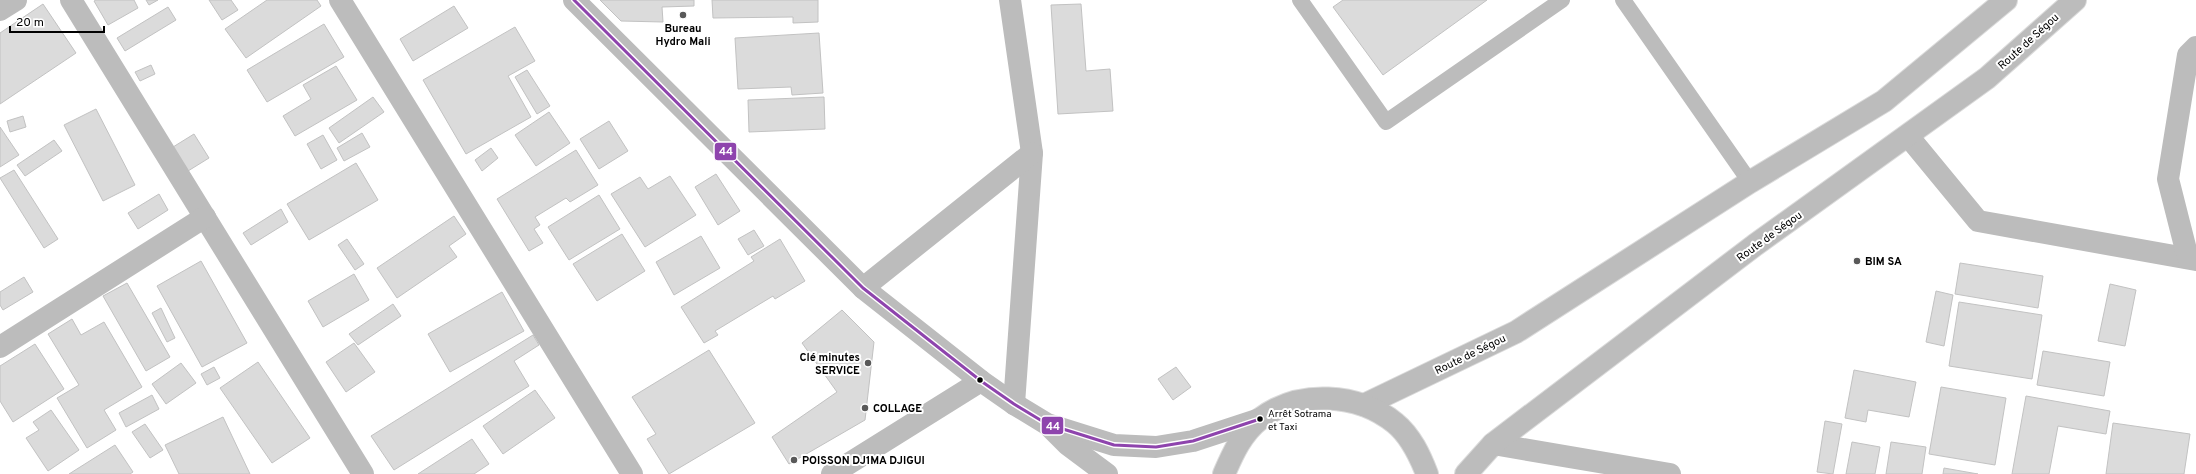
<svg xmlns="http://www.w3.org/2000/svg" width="2196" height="474" font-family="Overpass,sans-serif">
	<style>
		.building { fill: #dbdbdb; stroke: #c2c2c2 }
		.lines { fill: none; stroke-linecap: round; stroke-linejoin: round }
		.highway-casing { stroke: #dbdbdb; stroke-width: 24 }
		.lane { stroke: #bcbcbc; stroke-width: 16 }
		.street { stroke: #bcbcbc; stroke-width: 22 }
		.highway { stroke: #bcbcbc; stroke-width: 22 }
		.bus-1-casing { stroke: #fff; stroke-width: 6 }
		.bus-1 { stroke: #8e44ad; stroke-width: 3 }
		.poi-dot { fill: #595959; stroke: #fff; stroke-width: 1.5 }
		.bus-dot { fill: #000; stroke: #fff; stroke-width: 1.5 }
		.labels { text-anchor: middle; stroke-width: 4; stroke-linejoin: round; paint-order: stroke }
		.bus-label { font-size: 10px; fill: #000; stroke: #fff; text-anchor: start }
		.poi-label { font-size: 11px; font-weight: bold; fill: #000; stroke: #fff; text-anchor: start }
		.street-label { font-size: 11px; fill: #000; stroke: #fff }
		.line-badge { stroke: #fff; stroke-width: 1.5 }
		.badge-label { font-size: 11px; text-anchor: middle; font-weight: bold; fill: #fff }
	</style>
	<rect width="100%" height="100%" fill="#fff"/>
	<g class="building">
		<polygon points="96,0 134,0 138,8 108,25 94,1"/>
		<polygon points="146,0 158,0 149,5"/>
		<polygon points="209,0 231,0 238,10 222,20"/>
		<polygon points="267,0 317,0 321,6 246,58 225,29"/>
		<polygon points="600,0 694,0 694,6 662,7 663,22 621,21"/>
		<polygon points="712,0 818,0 818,22 793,23 793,17 713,18"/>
		<polygon points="1343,0 1487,0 1383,75 1333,7"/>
		<polygon points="43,4 76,53 0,104 0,33"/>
		<polygon points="1081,4 1086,71 1110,69 1113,111 1058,114 1051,5"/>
		<polygon points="454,6 468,28 413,61 400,39"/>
		<polygon points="168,7 176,20 125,51 117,38"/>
		<polygon points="324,24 344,57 267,102 247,70"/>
		<polygon points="515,27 535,61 508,76 531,117 466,154 423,80"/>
		<polygon points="819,33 823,93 792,95 791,87 738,89 735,38"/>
		<polygon points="151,65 155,74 140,81 135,72"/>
		<polygon points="336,66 357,100 295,136 283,116 311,99 303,85"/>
		<polygon points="527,70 550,106 537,114 515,77"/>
		<polygon points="373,97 384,112 339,143 329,128"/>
		<polygon points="824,97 825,129 749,132 748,100"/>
		<polygon points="96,109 135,185 103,201 64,125"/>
		<polygon points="549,112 570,143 536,166 515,135"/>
		<polygon points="23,116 26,127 10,132 7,121"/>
		<polygon points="609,121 628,151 599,169 580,139"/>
		<polygon points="0,127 19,155 0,167"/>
		<polygon points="362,133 370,147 344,161 337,148"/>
		<polygon points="194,134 209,158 188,171 173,147"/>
		<polygon points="323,135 337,160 321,169 307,144"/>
		<polygon points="54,140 62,151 25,176 17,165"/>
		<polygon points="491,148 498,158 482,171 475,160"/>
		<polygon points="576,150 598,185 570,202 566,198 535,217 540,225 534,229 543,243 529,251 497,199"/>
		<polygon points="356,163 378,200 309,240 287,204"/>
		<polygon points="14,170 58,239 44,248 0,178"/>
		<polygon points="716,174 740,211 718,225 695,187"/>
		<polygon points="670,176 696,215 645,247 611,194 640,177 648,189"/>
		<polygon points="159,194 168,210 138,229 128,213"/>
		<polygon points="599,195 620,229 569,260 548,227"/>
		<polygon points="281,209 288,222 251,245 243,233"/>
		<polygon points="454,216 466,234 449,246 457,257 397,298 377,268"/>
		<polygon points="754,230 764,246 748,255 738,239"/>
		<polygon points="622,234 645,271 597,301 573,264"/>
		<polygon points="701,236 720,268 674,295 656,262"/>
		<polygon points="347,239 364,264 355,270 338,245"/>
		<polygon points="780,239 805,281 775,299 773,296 715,331 718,335 704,343 681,307 754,261 751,257"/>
		<polygon points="201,261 247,343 202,367 157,286"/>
		<polygon points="1960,263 2043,276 2038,308 1955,294"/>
		<polygon points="354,274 369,300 323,327 308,301"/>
		<polygon points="24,277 33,292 3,310 0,305 0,292"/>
		<polygon points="127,283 170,357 146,371 103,296"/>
		<polygon points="2110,284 2136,290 2125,346 2098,341"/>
		<polygon points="1936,291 1953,295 1944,346 1926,342"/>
		<polygon points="502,292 524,331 450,372 428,334"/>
		<polygon points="1959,302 2042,315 2032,379 1949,366"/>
		<polygon points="393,304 401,316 358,345 349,334"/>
		<polygon points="161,308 175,338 167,342 152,313"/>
		<polygon points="842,310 874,342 865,420 789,464 772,437 837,392 802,343"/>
		<polygon points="72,319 81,335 104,322 142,387 104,410 116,430 87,448 57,398 79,385 48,334"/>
		<polygon points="533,335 539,345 514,361 529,386 394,470 371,436"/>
		<polygon points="354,343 375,372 346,392 326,362"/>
		<polygon points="35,344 64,389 13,422 0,401 0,366"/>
		<polygon points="709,350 755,423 669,474 647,439 656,434 632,397"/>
		<polygon points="2043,351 2110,362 2104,396 2037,385"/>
		<polygon points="258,362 310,438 272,463 220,388"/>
		<polygon points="181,363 196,383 166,404 152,384"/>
		<polygon points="214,367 220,378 207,385 201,374"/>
		<polygon points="1176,367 1191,387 1173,400 1158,379"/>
		<polygon points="1854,370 1916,382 1909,417 1868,410 1866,422 1845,418"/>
		<polygon points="1941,387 2006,398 1995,465 1929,454"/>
		<polygon points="535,390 555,418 503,454 483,426"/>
		<polygon points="152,395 159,409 126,427 119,413"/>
		<polygon points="2026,396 2110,411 2106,434 2058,426 2049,474 2012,474"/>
		<polygon points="51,410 79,450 48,471 26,438 39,430 33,422"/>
		<polygon points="223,417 250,474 179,474 165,445"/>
		<polygon points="1825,421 1842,424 1833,474 1817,472"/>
		<polygon points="2113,423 2190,434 2184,474 2106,474"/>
		<polygon points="145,424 163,450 150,458 132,432"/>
		<polygon points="472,439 489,464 474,474 418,474"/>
		<polygon points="1852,442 1880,447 1875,474 1846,474"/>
		<polygon points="1891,442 1926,447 1922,474 1886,474"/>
		<polygon points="115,445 133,472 130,474 69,474"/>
		<polygon points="1944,468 1978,474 1943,474"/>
	</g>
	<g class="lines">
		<g class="highway-casing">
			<g id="highway">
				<polyline points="1364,405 1516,332 1750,182 1884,101 2006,0"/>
				<path d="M1224 474C1233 453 1242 433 1260 419 1299 389 1358 393 1395 423 1411 436 1420 456 1427 474"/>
				<polyline points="1466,474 1493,444 1755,245 1987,78 2075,0"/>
			</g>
		</g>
		<g class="lane">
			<polyline points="1300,0 1386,122 1562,0"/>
			<polyline points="1623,0 1750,182"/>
		</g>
		<g class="street">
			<polyline points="71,0 363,474"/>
			<polyline points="340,0 632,474"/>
			<polyline points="574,0 863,288 981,381 1014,404 1047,424 1114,445 1156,447 1193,441 1260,419"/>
			<polyline points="1010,0 1032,153 1014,404"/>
			<polyline points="0,10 16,0"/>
			<polyline points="1908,136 1978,221 2196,260"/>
			<polyline points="2188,258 2168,179 2188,55 2196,47"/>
			<polyline points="863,288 1032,153"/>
			<polyline points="0,347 205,217"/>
			<polyline points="1051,428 1068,445 1107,474"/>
			<polyline points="1493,444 1670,474"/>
			<polyline points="832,474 981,381"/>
		</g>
		<use href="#highway" class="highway"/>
		<g class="bus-1-casing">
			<polyline id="bus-1" points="574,0 863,288 981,381 1014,404 1047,424 1114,445 1156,447 1193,441 1260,419"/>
		</g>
		<use href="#bus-1" class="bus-1"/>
	</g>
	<g class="poi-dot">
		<circle cx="683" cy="15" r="4"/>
		<circle cx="1857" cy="261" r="4"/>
		<circle cx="868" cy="363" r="4"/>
		<circle cx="865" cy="408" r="4"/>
		<circle cx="794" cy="460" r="4"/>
	</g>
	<g class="bus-dot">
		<circle cx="980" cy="380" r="3.5"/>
		<circle cx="1260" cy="419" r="3.5"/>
	</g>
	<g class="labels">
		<g class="bus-label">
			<text x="1268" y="417">Arrêt Sotrama<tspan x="1268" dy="13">et Taxi</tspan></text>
		</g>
		<g class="poi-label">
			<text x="683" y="32" text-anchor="middle">Bureau<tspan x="683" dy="13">Hydro Mali</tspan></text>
			<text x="1865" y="265">BIM SA</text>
			<text x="860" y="361" text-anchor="end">Clé minutes<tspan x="860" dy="13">SERVICE</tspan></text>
			<text x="873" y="412">COLLAGE</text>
			<text x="802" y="464">POISSON DJ1MA DJIGUI</text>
		</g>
		<g class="street-label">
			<text transform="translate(2028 41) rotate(-42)" y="4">Route de Ségou</text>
			<text transform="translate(1769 236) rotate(-36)" y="4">Route de Ségou</text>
			<text transform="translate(1470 354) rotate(-26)" y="4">Route de Ségou</text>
		</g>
	</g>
	<g class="line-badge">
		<rect x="714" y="142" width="23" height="19" rx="4" fill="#8e44ad"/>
		<rect x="1041" y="416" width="23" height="19" rx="4" fill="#8e44ad"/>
	</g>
	<g class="badge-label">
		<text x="726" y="155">44</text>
		<text x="1053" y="430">44</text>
	</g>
	<path d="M10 26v6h94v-6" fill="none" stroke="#000000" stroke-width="2"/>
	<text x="16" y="26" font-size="12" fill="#000000" stroke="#ffffff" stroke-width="3" paint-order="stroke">20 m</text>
</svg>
